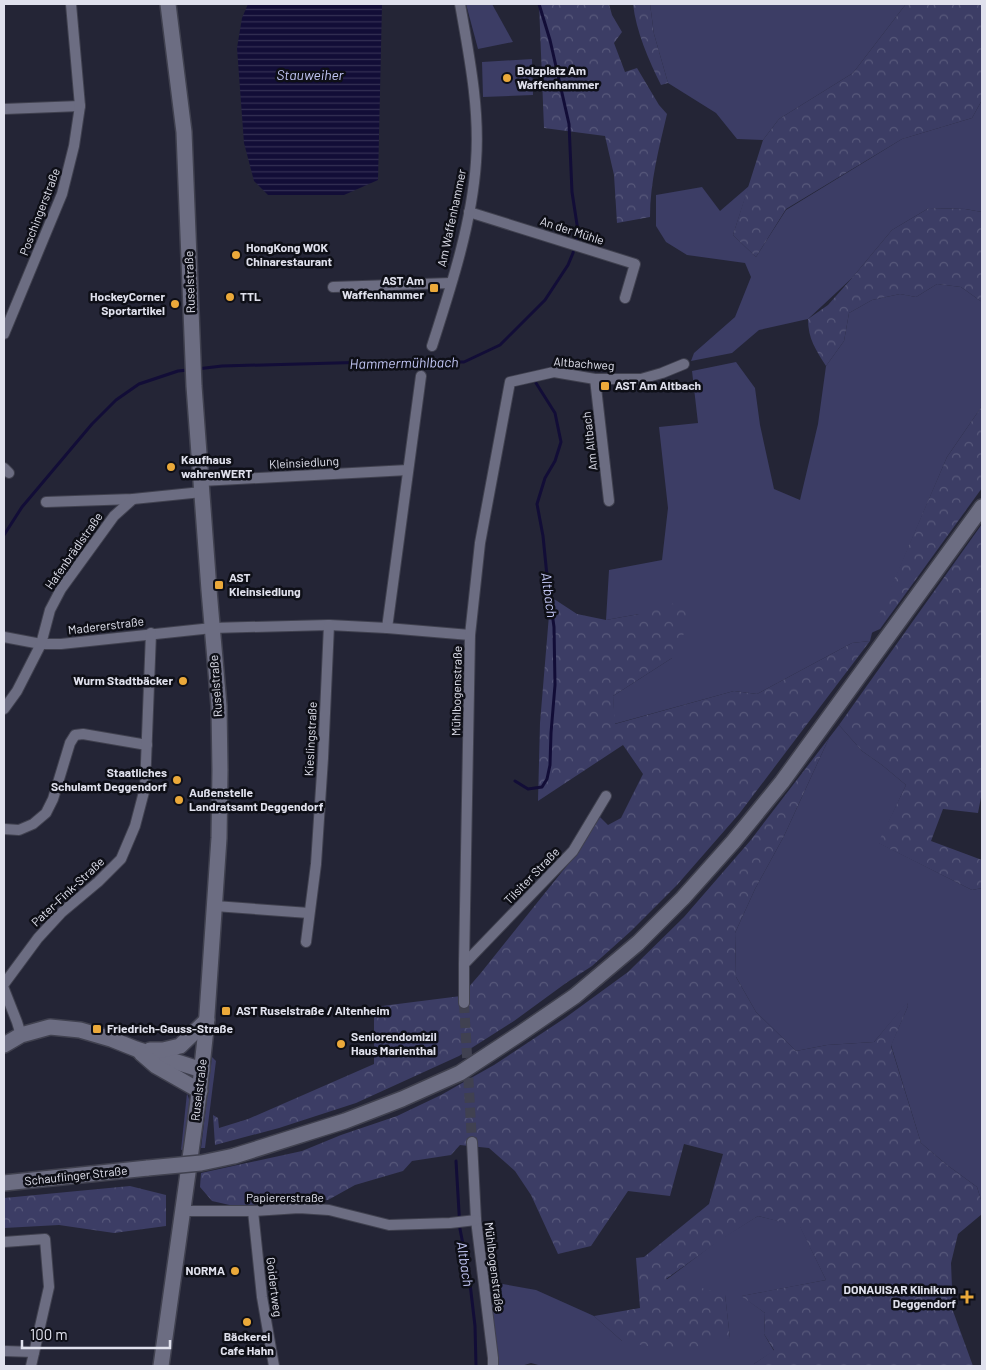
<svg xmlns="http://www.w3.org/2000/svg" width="986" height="1370" font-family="Barlow,sans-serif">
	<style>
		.green { fill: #3c3d65 }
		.forest { fill: url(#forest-crowns) }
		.water { fill: url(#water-rules) }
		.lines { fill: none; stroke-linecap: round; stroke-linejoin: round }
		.stream { stroke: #120d37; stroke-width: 3 }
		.street-tunnel { stroke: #404151; stroke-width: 10; stroke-dasharray: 10 5; stroke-linecap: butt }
		.street-casing { stroke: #40414f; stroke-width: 12 }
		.secondary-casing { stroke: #40414f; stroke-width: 18 }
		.street { stroke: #6c6d82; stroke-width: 10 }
		.secondary { stroke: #6c6d82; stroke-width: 15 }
		.secondary-bridge-casing { stroke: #40414f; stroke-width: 18; stroke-linecap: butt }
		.secondary-bridge { stroke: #6c6d82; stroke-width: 15 }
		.poi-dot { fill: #eba93a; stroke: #0e0f17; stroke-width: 2 }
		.labels { text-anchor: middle; stroke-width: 5; stroke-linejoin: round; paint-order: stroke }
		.poi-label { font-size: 12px; font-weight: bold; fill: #e0e1ed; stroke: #0e0f17; text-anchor: start }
		.street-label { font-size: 12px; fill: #e0e1ed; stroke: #0e0f17 }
		.water-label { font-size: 14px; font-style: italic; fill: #c1c5f3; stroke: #0e0f17 }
	</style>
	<defs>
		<pattern id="forest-crowns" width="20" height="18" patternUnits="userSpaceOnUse" patternTransform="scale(1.25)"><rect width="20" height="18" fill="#3c3d65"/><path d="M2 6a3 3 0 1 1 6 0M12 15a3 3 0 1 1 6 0" fill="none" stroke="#58597b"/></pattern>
		<pattern id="water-rules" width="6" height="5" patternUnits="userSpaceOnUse" patternTransform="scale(1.25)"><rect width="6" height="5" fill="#120d37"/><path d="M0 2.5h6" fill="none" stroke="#343054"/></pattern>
	</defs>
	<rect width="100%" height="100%" fill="#242536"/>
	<g class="green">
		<polygon points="466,4 492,4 513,42 478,49"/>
		<polygon points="650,4 906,4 853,73 779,119 763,140 737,139 716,113 668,83 654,34"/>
		<polygon points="532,59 533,95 483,97 482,62"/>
		<polygon points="982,100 982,212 965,209 929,208 892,230 852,278 808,319 759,330 732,353 691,361 694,353 735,317 751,277 745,263 687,255 666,242 656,226 656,195 702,187 720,211 749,186 733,235 756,257 786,210 902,139 972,118"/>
		<polygon points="937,284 961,287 982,302 982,406 947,457 872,633 870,641 852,643 757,694 734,691 614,724 613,696 672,658 639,614 606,620 609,570 662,560 668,508 659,427 698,423 692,371 736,362 755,388 760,425 774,489 800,500 818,424 826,366 844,341 849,313 872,300 900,294 916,297"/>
		<polygon points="839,725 862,751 882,765 906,785 879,843 972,890 982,888 982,1203 977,1187 947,1165 921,1143 891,1045 908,1006 907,1003 874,1042 827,1045 796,1051 756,1012 736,977 735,933 755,889 784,836 829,738"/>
		<polygon points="212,1057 216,1061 205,1148 201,1148"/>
		<polygon points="187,1093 190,1102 184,1149 181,1150"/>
		<polygon points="758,1216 800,1226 826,1280 742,1296 765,1313 764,1334 774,1351 754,1364 754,1366 542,1366 531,1363 521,1366 496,1366 486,1281 536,1290 594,1316 622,1341 730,1338 725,1295 666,1280 719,1240"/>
	</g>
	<g class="forest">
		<path d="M539 4H609L612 15 622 32 614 43 625 72 637 68 659 105 667 114C659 148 650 182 650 217L617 223 614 175 605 136 544 128Z"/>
		<path d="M633 4H650L654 34 668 83 661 85C649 61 636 31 633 4Z"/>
		<polygon points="906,4 982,4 982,100 972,118 902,139 786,209 756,257 733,235 763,140 779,119 853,73"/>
		<path d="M929 208 965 209 982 212V302L961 287 937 284 916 297 900 294 872 300 849 313 844 341 826 366C816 350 808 339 808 319L828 305 852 278 892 230Z"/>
		<polygon points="982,406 982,488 880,629 871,633 947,457"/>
		<polygon points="982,524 982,792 978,813 943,809 931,841 982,860 982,888 972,890 878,843 906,785 882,765 862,751 839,725"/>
		<polygon points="554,599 577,614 606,620 639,614 678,602 693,615 672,658 613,696 615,724 734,691 757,694 852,643 870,641 739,814 677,885 631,931 592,966 566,983 514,1021 459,1056 356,1103 279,1128 215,1145 213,1115 218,1118 219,1128 248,1119 374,1064 374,1007 461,996 480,974 577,853 599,816 608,825 621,818 643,774 623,745 538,801 540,723 549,615"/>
		<polygon points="829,738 784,836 755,889 735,933 736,977 756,1012 796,1051 827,1045 874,1042 907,1002 908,1006 891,1046 921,1143 947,1165 977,1187 982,1203 982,1214 958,1234 951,1263 953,1311 973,1366 754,1366 754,1364 774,1350 764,1334 765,1313 741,1296 826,1280 800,1227 758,1216 719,1241 666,1279 725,1294 730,1338 676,1352 622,1341 594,1316 640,1308 636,1258 644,1257 709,1204 723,1154 684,1144 670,1196 628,1191 591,1246 558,1254 531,1195 515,1171 489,1148 460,1145 451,1155 412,1161 403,1171 355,1185 328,1200 234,1206 212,1201 200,1187 201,1173 302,1151 341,1135 397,1116 441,1095 494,1065 565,1018 628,972 684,917 750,841"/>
		<polygon points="130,1186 166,1195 166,1226 114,1233 59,1225 4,1228 4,1198"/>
	</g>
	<polygon class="water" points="248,4 382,4 378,180 344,195 268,195 254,181 244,143 237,48 242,18"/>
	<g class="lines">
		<g class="stream">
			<polyline points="197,369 222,366 372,362 464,362 500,345 545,300 568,265 573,253 578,231 572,192 569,124 550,40 539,4"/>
			<polyline points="4,535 22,507 92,424 116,400 139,384 178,371 188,370"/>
			<polyline points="515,781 528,789 542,787 547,779 550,765 551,733 555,685 554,627 547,576 543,536 537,504 545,478 555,461 561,442 555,413 536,383"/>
			<polyline points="456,1161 460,1229 469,1275 475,1326 476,1366"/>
		</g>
		<polyline class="street-tunnel" points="464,1003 472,1142"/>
		<g class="street-casing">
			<g id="street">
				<polyline points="4,109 80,106"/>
				<polyline points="469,212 635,264 625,298"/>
				<polyline points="333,287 451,283"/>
				<polyline points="4,334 62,194 74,146 80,106 71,4"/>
				<path d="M432 346C451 287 472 223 476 162 480 109 469 55 460 4"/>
				<polyline points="595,379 609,501"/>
				<polyline points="4,468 9,473"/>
				<polyline points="201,481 408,470"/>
				<polyline points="46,502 133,499 202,492"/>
				<polyline points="387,628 421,376"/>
				<polyline points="4,637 41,644 61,644 212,628 329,625 387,628 470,635"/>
				<polyline points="4,709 17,691 41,644 50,610 61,589 114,516 133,499"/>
				<polyline points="4,829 19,830 33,824 46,813 53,799 70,743 75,735 83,734 147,745"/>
				<polyline points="215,906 309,913"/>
				<polyline points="306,942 316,864 323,758 329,625"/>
				<polyline points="464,964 573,851 606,796"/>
				<polyline points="4,984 38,938 61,913 98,882 121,859 135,826 145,788 151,633"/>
				<polyline points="4,989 17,1022 21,1035"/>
				<polyline points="464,1003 464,964 470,635 480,543 510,382 554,372 595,379 641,379 662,373 684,364"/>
				<polyline points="472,1142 476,1220 493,1358 493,1366"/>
				<polyline points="183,1211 253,1211 299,1208 329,1210 389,1225 450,1223 476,1220"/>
				<polyline points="253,1211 262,1297 274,1366"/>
				<polyline points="4,1242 45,1239 49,1287 31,1366"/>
				<polyline points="4,1351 34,1352"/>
			</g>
		</g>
		<g class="secondary-casing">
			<g id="secondary">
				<polyline points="4,1045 21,1035 50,1027 80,1030 111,1039 136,1049 202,1070"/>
				<polyline points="150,1050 163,1050 180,1046 207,1020"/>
				<polyline points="141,1053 156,1066 200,1091"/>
				<polyline points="234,1156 345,1121 402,1099 460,1073 521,1033 575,996 638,943 683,898 733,842 782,782 982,507"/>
				<polyline points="4,1183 148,1168"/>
				<polyline points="161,1366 199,1094 206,1029 219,838 220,770 219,706 209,590 194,386 184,132 168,4"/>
			</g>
		</g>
		<use href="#street" class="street"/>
		<use href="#secondary" class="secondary"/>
		<g class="secondary-bridge-casing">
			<polyline id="secondary-bridge" points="148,1168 201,1163 234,1156"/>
		</g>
		<use href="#secondary-bridge" class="secondary-bridge"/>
	</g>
	<g class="poi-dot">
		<circle cx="507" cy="78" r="5"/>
		<circle cx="236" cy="255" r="5"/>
		<rect x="429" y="283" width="10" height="10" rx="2.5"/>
		<circle cx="230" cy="297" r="5"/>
		<circle cx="175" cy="304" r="5"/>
		<rect x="600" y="381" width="10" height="10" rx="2.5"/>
		<circle cx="171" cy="467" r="5"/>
		<rect x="214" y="580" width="10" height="10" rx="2.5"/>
		<circle cx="183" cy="681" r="5"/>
		<circle cx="177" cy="780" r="5"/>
		<circle cx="179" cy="800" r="5"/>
		<rect x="221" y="1006" width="10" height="10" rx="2.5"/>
		<rect x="92" y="1024" width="10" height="10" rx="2.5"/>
		<circle cx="341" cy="1044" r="5"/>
		<circle cx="235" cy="1271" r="5"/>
		<path d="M964.5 1289.5h5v5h5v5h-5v5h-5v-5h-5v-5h5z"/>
		<circle cx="247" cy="1322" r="5"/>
	</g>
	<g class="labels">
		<g class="poi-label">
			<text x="517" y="75">Bolzplatz Am<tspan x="517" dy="14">Waffenhammer</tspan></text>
			<text x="246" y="252">HongKong WOK<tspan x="246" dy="14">Chinarestaurant</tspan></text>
			<text x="424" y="285" text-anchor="end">AST Am<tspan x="424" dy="14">Waffenhammer</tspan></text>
			<text x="165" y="301" text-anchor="end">HockeyCorner<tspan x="165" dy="14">Sportartikel</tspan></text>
			<text x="240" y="301">TTL</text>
			<text x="615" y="390">AST Am Altbach</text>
			<text x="181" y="464">Kaufhaus<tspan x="181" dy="14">wahrenWERT</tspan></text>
			<text x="229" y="582">AST<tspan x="229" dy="14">Kleinsiedlung</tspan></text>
			<text x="173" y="685" text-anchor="end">Wurm Stadtbäcker</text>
			<text x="167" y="777" text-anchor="end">Staatliches<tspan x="167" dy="14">Schulamt Deggendorf</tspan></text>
			<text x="189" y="797">Außenstelle<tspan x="189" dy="14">Landratsamt Deggendorf</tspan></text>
			<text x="236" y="1015">AST Ruselstraße / Altenheim</text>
			<text x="107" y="1033">Friedrich-Gauss-Straße</text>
			<text x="351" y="1041">Seniorendomizil<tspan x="351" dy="14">Haus Marienthal</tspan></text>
			<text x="225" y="1275" text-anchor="end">NORMA</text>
			<text x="956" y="1294" text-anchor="end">DONAUISAR Klinikum<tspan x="956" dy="14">Deggendorf</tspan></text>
			<text x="247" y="1341" text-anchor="middle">Bäckerei<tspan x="247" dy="14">Cafe Hahn</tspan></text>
		</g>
		<g class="street-label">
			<text transform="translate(40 212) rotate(-69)" y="4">Poschingerstraße</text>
			<text transform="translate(452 218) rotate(-78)" y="4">Am Waffenhammer</text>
			<text transform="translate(572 231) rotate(18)" y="4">An der Mühle</text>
			<text transform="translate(190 282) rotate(-92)" y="4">Ruselstraße</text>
			<text transform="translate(584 364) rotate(4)" y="4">Altbachweg</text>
			<text transform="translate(590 441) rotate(-97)" y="4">Am Altbach</text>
			<text transform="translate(304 463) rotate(-3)" y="4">Kleinsiedlung</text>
			<text transform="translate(74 551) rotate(-55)" y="4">Hafenbrädlstraße</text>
			<text transform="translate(106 626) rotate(-7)" y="4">Madererstraße</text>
			<text transform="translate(216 686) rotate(-94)" y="4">Ruselstraße</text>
			<text transform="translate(457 691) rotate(-89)" y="4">Mühlbogenstraße</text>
			<text transform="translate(311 739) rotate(-87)" y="4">Kieslingstraße</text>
			<text transform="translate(532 876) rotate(-46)" y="4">Tilsiter Straße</text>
			<text transform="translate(68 892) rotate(-43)" y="4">Pater-Fink-Straße</text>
			<text transform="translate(199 1090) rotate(-83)" y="4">Ruselstraße</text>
			<text transform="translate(76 1176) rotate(-6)" y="4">Schauflinger Straße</text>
			<text x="285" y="1202">Papiererstraße</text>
			<text transform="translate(494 1267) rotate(83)" y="4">Mühlbogenstraße</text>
			<text transform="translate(274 1287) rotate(83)" y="4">Goidertweg</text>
		</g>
		<g class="water-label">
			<text x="310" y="80">Stauweiher</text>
			<text transform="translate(404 363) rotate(-1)" y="5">Hammermühlbach</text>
			<text transform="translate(549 595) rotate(82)" y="5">Altbach</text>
			<text transform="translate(465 1264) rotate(81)" y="5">Altbach</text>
		</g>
	</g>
	<rect width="986" height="1370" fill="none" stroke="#e0e1ed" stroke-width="10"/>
	<path d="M22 1340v8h148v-8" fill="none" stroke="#e0e1ed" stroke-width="2.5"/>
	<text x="30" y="1340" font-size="15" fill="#e0e1ed" stroke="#0e0f17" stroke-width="4" paint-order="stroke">100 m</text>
</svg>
